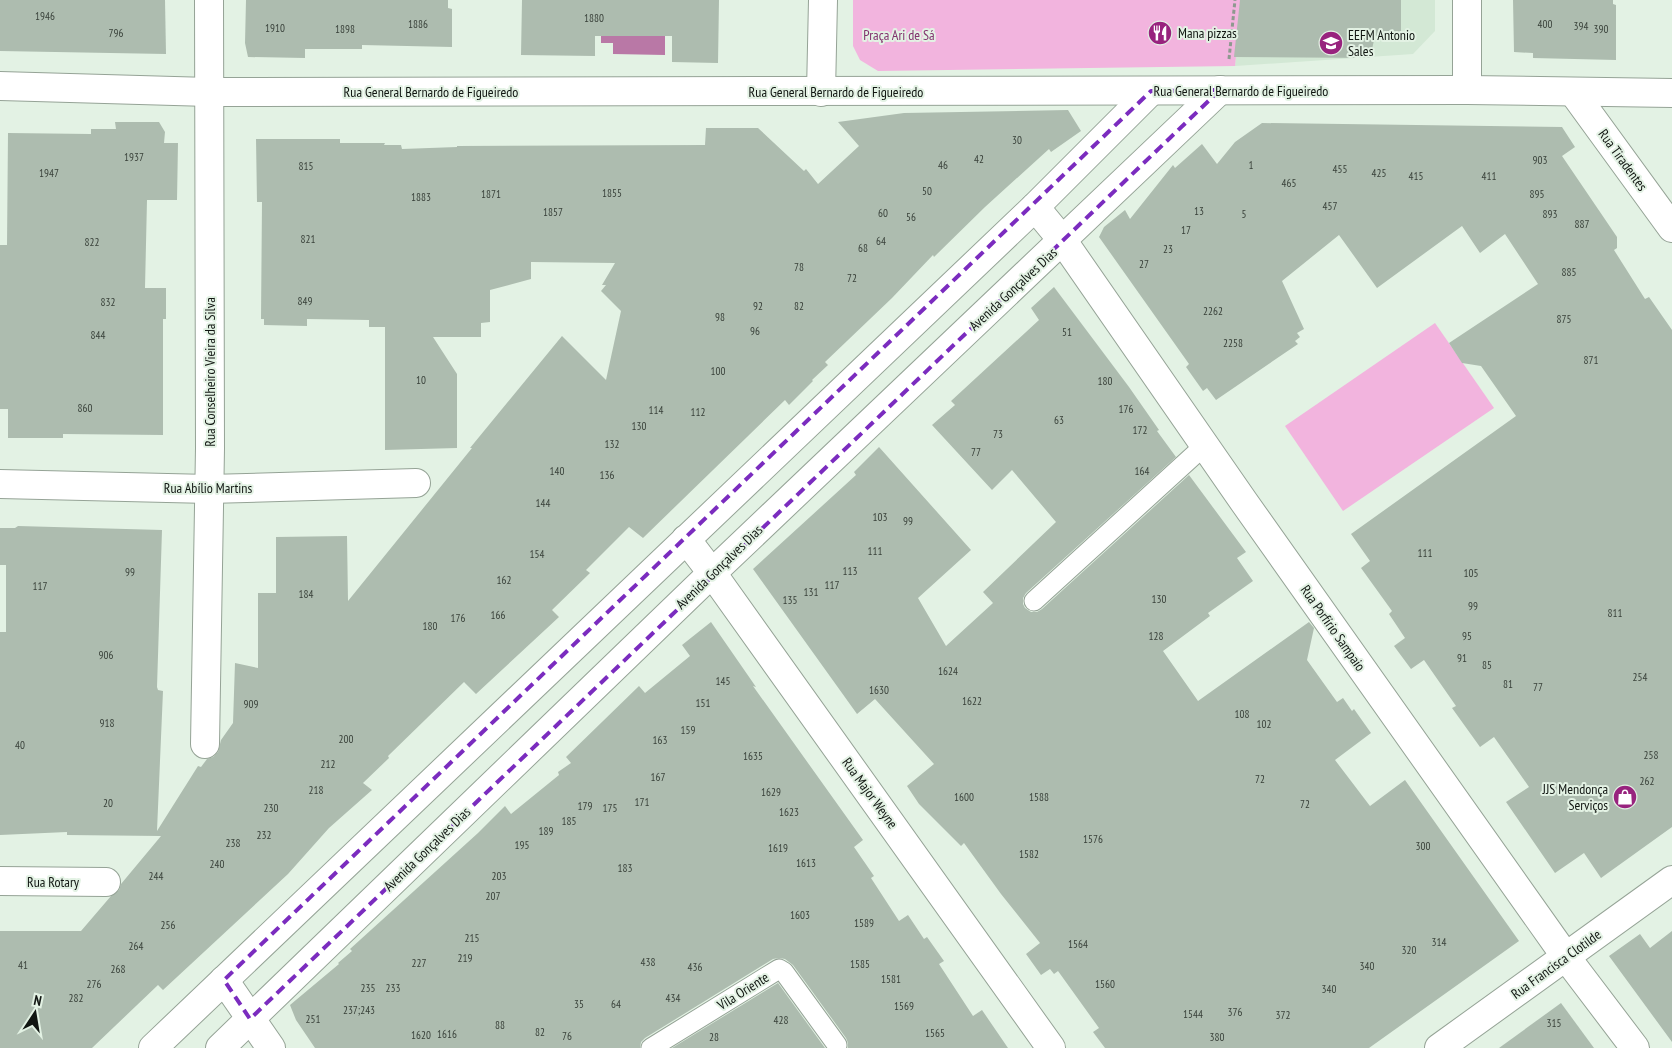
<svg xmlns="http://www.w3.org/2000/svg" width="1672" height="1048" font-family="'PT Sans Narrow',sans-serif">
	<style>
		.built { fill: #d3e8d5 }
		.green { fill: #f2b4de }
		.water { fill: #b978a6 }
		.building { fill: #adbcaf }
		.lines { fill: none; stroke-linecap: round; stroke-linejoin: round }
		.lane-casing { stroke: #95a396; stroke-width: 21 }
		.street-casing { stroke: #95a396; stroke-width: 30 }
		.secondary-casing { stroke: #95a396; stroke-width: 30 }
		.path { stroke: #8e998f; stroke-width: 3; stroke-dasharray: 4 2.5; stroke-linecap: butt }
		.lane { stroke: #fff; stroke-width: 19 }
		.street { stroke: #fff; stroke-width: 28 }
		.secondary { stroke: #fff; stroke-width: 28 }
		.marked { fill: none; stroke: #7b2cbf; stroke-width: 4; stroke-dasharray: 10 6; stroke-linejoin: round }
		.labels { text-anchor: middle; stroke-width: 4; stroke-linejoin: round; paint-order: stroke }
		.number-label { font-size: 11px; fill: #384039 }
		.poi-label { font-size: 14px; fill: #111612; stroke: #e3f2e4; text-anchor: start }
		.park-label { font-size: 14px; fill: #82326e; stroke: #e3f2e4 }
		.street-label { font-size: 14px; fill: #111612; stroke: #e3f2e4 }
	</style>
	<rect width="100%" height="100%" fill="#e3f2e4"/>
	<polygon class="built" points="1242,0 1435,0 1435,31 1413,54 1235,66"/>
	<g class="green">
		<polygon points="853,0 1242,0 1235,66 878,71 860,60 853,46"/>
		<polygon points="1435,323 1494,408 1343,511 1285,426"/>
	</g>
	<polygon class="water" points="601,25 665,27 665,55 613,54 613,43 601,43"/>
	<g class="building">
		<polygon points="0,0 165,0 166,54 0,51"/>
		<polygon points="246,0 448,0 448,8 452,9 452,47 362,45 362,49 305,49 305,58 248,57 245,43"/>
		<polygon points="522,0 719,0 718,63 672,62 672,36 595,36 595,56 521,55"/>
		<polygon points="1240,0 1401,0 1401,37 1375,36 1370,58 1234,57"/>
		<polygon points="1513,0 1613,0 1613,4 1616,5 1616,60 1533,58 1533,53 1514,52"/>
		<polygon points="1068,110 1081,131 1051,152 1049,149 985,207 934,257 933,255 892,298 825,362 828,365 812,380 813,381 789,405 785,400 643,538 629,527 586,570 590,573 552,610 559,617 476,694 464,682 388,756 389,758 363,783 372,790 329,828 288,874 163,990 158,985 92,1048 0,1048 0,931 81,931 111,896 119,890 121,884 161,836 67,835 67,832 0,835 0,632 6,632 6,565 0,565 0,528 15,528 18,526 162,530 157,687 158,690 163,691 157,831 198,766 201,767 207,759 213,757 218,752 221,740 233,723 235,663 258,668 258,593 276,593 276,537 347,536 348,601 472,448 470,448 562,336 606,380 621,311 601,291 606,285 602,285 615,263 531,262 531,279 490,290 490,322 481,323 481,337 433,337 457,374 457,448 385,450 385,327 369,327 369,320 307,319 307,326 264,325 264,319 261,319 262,202 257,202 256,139 340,139 340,143 385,143 384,145 401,145 402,149 457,147 457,146 705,145 706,128 758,128 804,171 806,169 818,184 859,146 838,122 904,113"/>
		<polygon points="115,122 159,122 165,132 164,143 178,143 177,200 147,200 145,288 166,288 166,319 163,319 163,435 63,434 63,438 8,438 8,409 0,409 0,245 7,245 8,133 91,134 91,129 116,129"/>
		<polygon points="1262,123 1562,127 1575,147 1562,156 1617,237 1617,248 1614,250 1645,299 1649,297 1672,330 1672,827 1601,878 1584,853 1555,873 1506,802 1529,787 1494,737 1480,747 1452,708 1456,706 1424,660 1411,669 1394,646 1405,638 1389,614 1392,611 1361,568 1370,561 1351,534 1516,416 1481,366 1462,363 1449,343 1538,284 1505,234 1480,253 1462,226 1377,288 1339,235 1282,281 1304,329 1297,333 1300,337 1295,341 1298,344 1216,400 1207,388 1203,391 1186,367 1189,364 1099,237 1104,227 1125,210 1130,219 1173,165 1175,168 1202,144 1217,164 1235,142"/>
		<polygon points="1054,287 1129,387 1159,430 1157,431 1176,457 1026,593 1023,598 1023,604 1025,608 1031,612 1037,612 1042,609 1189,475 1246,552 1237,558 1253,581 1208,613 1210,616 1163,651 1198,701 1309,622 1314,628 1307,660 1337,702 1343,698 1352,711 1354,709 1371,733 1335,760 1370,806 1405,780 1519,941 1369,1048 1105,1048 1093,1032 1099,1028 1058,971 1054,974 1050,969 1041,975 1026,954 1040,943 1001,894 964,843 961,846 919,804 907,786 934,764 875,699 857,714 753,569 856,475 854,472 879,447 971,550 918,598 946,646 993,603 983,592 1056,522 1012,470 992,490 932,425 955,405 951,401 1039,320 1031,308"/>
		<polygon points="711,622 756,687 753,686 863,840 854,847 874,876 871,878 899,921 908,915 924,939 927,937 944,961 939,964 973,1016 982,1010 1008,1048 848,1048 848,1043 846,1038 793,965 785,959 779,958 773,959 645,1038 641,1042 640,1048 315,1048 296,1020 290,1005 339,964 338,963 352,951 350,949 478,833 505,806 511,814 559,775 558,772 571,763 566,757 639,686 645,693 690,656 682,645"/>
		<polygon points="1672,931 1672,1042 1609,956 1640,934 1650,948"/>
		<polygon points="778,983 825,1048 672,1048"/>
		<polygon points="1561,1003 1594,1048 1499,1048"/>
	</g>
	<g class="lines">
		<g class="lane-casing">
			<g id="lane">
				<polyline points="1034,601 1204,446"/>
				<polyline points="651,1048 779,969 784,972 837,1045"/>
			</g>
		</g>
		<g class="street-casing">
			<g id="street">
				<polyline points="1467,90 1467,0"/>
				<polyline points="821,92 823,0"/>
				<polyline points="1035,207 1063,241 1244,502 1566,957 1635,1048"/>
				<polyline points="0,484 209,489 416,483"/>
				<polyline points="686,539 712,573 1051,1048"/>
				<polyline points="205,744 210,448 209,0"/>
				<polyline points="0,881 106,882"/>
				<polyline points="224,980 271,1048"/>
				<polyline points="153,1048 1035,207 1151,91"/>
				<polyline points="220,1048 712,573 1220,90"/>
			</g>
		</g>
		<g class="secondary-casing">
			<g id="secondary">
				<polyline points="0,86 209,92 1467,90 1672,93"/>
				<polyline points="1573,92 1672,228"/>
				<polyline points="1439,1048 1672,880"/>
			</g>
		</g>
		<polyline class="path" points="1229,59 1235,0"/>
		<use href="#lane" class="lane"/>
		<use href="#street" class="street"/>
		<use href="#secondary" class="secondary"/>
	</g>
	<path class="marked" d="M1220 90 250 1019 224 980 1151 91Z"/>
	<defs>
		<g id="restaurant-disc" transform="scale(1.25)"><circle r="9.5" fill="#98237e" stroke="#e3f2e4"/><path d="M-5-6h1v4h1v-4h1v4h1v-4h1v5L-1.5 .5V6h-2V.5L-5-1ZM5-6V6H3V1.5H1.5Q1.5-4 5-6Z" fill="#fff"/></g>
		<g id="school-disc" transform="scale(1.25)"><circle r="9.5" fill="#98237e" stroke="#e3f2e4"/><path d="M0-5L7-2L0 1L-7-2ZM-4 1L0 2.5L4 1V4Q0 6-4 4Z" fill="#fff"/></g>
		<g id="shop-disc" transform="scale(1.25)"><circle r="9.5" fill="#98237e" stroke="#e3f2e4"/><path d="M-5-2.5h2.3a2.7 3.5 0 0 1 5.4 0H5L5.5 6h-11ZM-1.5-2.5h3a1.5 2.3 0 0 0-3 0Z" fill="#fff"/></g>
	</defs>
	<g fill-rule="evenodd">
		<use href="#restaurant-disc" x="1160" y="33"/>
		<use href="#school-disc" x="1331" y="43"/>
		<use href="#shop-disc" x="1625" y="797"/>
	</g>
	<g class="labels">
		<g class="number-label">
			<text x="45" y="20">1946</text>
			<text x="594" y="22">1880</text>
			<text x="418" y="28">1886</text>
			<text x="1545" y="28">400</text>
			<text x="1581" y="30">394</text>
			<text x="275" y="32">1910</text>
			<text x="345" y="33">1898</text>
			<text x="1601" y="33">390</text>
			<text x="116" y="37">796</text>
			<text x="1017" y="144">30</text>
			<text x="134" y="161">1937</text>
			<text x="979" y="163">42</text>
			<text x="1540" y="164">903</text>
			<text x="943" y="169">46</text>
			<text x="1251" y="169">1</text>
			<text x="306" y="170">815</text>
			<text x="1340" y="173">455</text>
			<text x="49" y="177">1947</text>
			<text x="1379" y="177">425</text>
			<text x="1416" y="180">415</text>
			<text x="1489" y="180">411</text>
			<text x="1289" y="187">465</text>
			<text x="927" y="195">50</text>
			<text x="612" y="197">1855</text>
			<text x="491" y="198">1871</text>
			<text x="1537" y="198">895</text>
			<text x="421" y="201">1883</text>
			<text x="1330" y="210">457</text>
			<text x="1199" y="215">13</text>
			<text x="553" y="216">1857</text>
			<text x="883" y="217">60</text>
			<text x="1244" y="218">5</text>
			<text x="1550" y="218">893</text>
			<text x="911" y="221">56</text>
			<text x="1582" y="228">887</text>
			<text x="1186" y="234">17</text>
			<text x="308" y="243">821</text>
			<text x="881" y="245">64</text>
			<text x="92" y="246">822</text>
			<text x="863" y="252">68</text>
			<text x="1168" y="253">23</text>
			<text x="1144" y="268">27</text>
			<text x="799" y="271">78</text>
			<text x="1569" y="276">885</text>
			<text x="852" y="282">72</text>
			<text x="305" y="305">849</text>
			<text x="108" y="306">832</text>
			<text x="758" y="310">92</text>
			<text x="799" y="310">82</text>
			<text x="1213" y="315">2262</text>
			<text x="720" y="321">98</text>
			<text x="1564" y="323">875</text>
			<text x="755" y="335">96</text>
			<text x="1067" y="336">51</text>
			<text x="98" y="339">844</text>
			<text x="1233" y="347">2258</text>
			<text x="1591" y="364">871</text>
			<text x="718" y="375">100</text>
			<text x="421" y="384">10</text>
			<text x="1105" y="385">180</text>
			<text x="85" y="412">860</text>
			<text x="1126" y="413">176</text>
			<text x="656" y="414">114</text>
			<text x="698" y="416">112</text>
			<text x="1059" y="424">63</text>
			<text x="639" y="430">130</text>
			<text x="1140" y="434">172</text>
			<text x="998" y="438">73</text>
			<text x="612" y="448">132</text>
			<text x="976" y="456">77</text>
			<text x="557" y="475">140</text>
			<text x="1142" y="475">164</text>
			<text x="607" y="479">136</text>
			<text x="543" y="507">144</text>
			<text x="880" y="521">103</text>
			<text x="908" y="525">99</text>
			<text x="875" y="555">111</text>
			<text x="1425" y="557">111</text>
			<text x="537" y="558">154</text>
			<text x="850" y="575">113</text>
			<text x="130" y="576">99</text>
			<text x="1471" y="577">105</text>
			<text x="504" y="584">162</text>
			<text x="832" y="589">117</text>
			<text x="40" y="590">117</text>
			<text x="811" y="596">131</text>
			<text x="306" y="598">184</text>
			<text x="1159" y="603">130</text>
			<text x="790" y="604">135</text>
			<text x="1473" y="610">99</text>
			<text x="1615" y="617">811</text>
			<text x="498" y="619">166</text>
			<text x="458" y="622">176</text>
			<text x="430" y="630">180</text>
			<text x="1156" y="640">128</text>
			<text x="1467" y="640">95</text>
			<text x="106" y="659">906</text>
			<text x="1462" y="662">91</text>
			<text x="1487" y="669">85</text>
			<text x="948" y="675">1624</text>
			<text x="1640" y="681">254</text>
			<text x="723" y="685">145</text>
			<text x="1508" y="688">81</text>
			<text x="1538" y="691">77</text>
			<text x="879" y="694">1630</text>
			<text x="972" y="705">1622</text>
			<text x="703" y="707">151</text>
			<text x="251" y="708">909</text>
			<text x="1242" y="718">108</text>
			<text x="107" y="727">918</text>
			<text x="1264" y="728">102</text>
			<text x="688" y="734">159</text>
			<text x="346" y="743">200</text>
			<text x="660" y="744">163</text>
			<text x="20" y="749">40</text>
			<text x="1651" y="759">258</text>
			<text x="753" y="760">1635</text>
			<text x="328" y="768">212</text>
			<text x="658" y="781">167</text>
			<text x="1260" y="783">72</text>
			<text x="1647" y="785">262</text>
			<text x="316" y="794">218</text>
			<text x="771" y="796">1629</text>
			<text x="964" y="801">1600</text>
			<text x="1039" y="801">1588</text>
			<text x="642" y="806">171</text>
			<text x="108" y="807">20</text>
			<text x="1305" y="808">72</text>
			<text x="585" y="810">179</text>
			<text x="271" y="812">230</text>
			<text x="610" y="812">175</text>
			<text x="789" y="816">1623</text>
			<text x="569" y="825">185</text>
			<text x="546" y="835">189</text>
			<text x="264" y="839">232</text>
			<text x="1093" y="843">1576</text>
			<text x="233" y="847">238</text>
			<text x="522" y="849">195</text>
			<text x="1423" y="850">300</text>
			<text x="778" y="852">1619</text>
			<text x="1029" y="858">1582</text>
			<text x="806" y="867">1613</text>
			<text x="217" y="868">240</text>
			<text x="625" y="872">183</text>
			<text x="156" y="880">244</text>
			<text x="499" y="880">203</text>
			<text x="493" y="900">207</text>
			<text x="800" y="919">1603</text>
			<text x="864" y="927">1589</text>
			<text x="168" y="929">256</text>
			<text x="472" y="942">215</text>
			<text x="1439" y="946">314</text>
			<text x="1078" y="948">1564</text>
			<text x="136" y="950">264</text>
			<text x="1409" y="954">320</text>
			<text x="465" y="962">219</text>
			<text x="648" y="966">438</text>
			<text x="419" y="967">227</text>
			<text x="860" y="968">1585</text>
			<text x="23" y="969">41</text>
			<text x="1367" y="970">340</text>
			<text x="695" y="971">436</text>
			<text x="118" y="973">268</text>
			<text x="891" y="983">1581</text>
			<text x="94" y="988">276</text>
			<text x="1105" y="988">1560</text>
			<text x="368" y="992">235</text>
			<text x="393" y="992">233</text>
			<text x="1329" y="993">340</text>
			<text x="76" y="1002">282</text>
			<text x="673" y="1002">434</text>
			<text x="579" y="1008">35</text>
			<text x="616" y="1008">64</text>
			<text x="904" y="1010">1569</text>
			<text x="359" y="1014">237;243</text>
			<text x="1235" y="1016">376</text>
			<text x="1193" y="1018">1544</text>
			<text x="1283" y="1019">372</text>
			<text x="313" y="1023">251</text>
			<text x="781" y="1024">428</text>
			<text x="1554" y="1027">315</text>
			<text x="500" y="1029">88</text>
			<text x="540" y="1036">82</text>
			<text x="935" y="1037">1565</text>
			<text x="447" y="1038">1616</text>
			<text x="421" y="1039">1620</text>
			<text x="567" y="1040">76</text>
			<text x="714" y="1041">28</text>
			<text x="1217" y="1041">380</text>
		</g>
		<g class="poi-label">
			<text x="1178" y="38">Mana pizzas</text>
			<text x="1348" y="40">EEFM Antonio<tspan x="1348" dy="16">Sales</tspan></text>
			<text x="1608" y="794" text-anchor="end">JJS Mendonça<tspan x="1608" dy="16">Serviços</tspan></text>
		</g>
		<g class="park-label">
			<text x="899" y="40">Praça Ari de Sá</text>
		</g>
		<g class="street-label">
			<text x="1241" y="96">Rua General Bernardo de Figueiredo</text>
			<text x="431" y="97">Rua General Bernardo de Figueiredo</text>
			<text x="836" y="97">Rua General Bernardo de Figueiredo</text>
			<text transform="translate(1623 160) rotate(54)" y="5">Rua Tiradentes</text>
			<text transform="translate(1013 289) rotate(-43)" y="5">Avenida Gonçalves Dias</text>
			<text transform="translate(210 372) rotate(-90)" y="5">Rua Conselheiro Vieira da Silva</text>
			<text x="208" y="493">Rua Abílio Martins</text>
			<text transform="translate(719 567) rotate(-44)" y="5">Avenida Gonçalves Dias</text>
			<text transform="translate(1333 628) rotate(55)" y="5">Rua Porfírio Sampaio</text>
			<text transform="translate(870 793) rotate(54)" y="5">Rua Major Weyne</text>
			<text transform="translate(427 849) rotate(-44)" y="5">Avenida Gonçalves Dias</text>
			<text x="53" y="887">Rua Rotary</text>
			<text transform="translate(1556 964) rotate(-36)" y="5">Rua Francisca Clotilde</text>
			<text transform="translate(743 991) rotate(-32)" y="5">Vila Oriente</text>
		</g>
	</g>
	<g transform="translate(35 1013) rotate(12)" stroke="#e3f2e4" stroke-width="4" paint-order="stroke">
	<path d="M0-4L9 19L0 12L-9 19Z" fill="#111612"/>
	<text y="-8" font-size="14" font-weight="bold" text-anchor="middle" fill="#111612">N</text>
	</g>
</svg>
